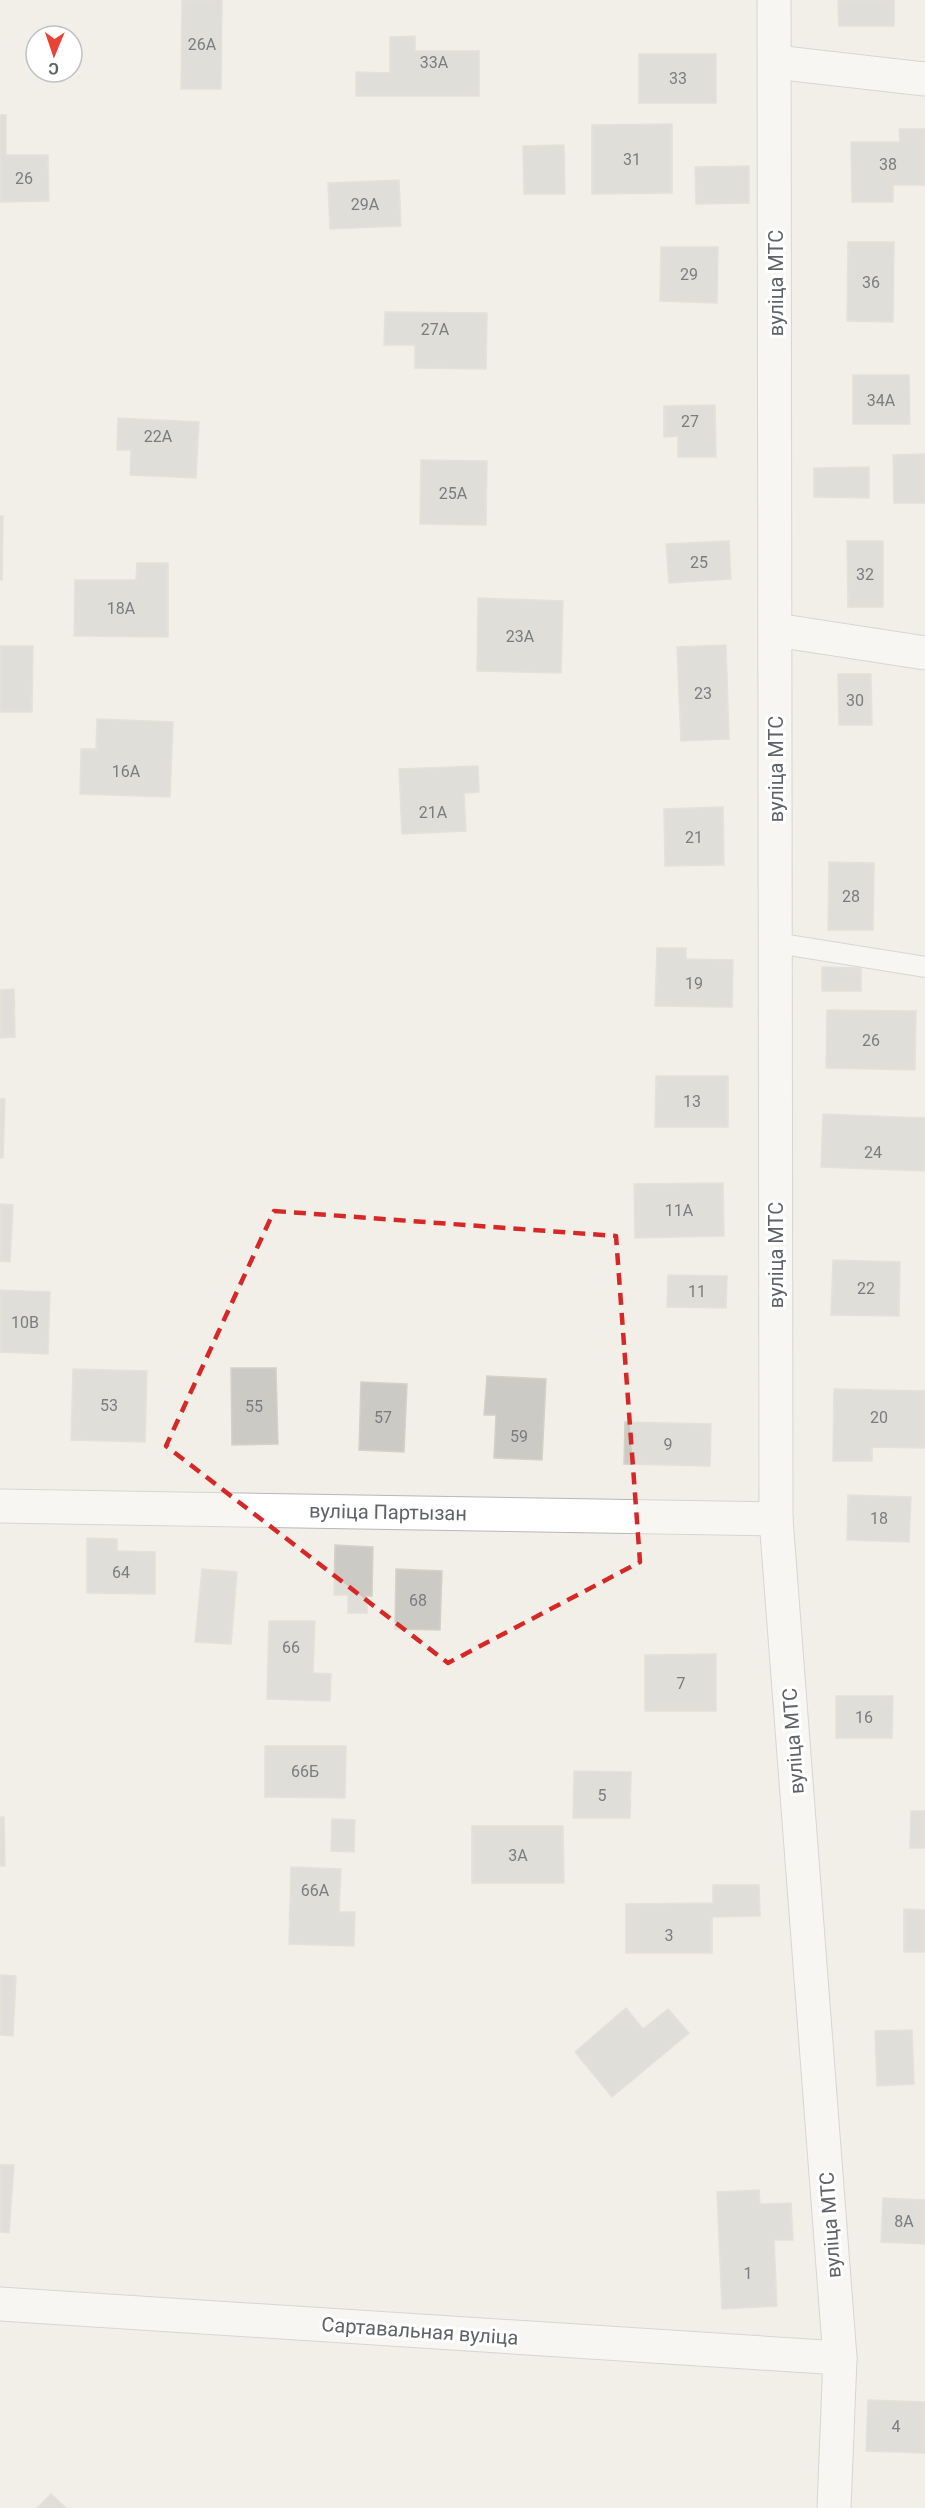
<svg xmlns="http://www.w3.org/2000/svg" width="925" height="2508" font-family="Roboto,sans-serif">
	<style>
		.building { fill: #cccac5; stroke: #d6d1c6; stroke-width: 1.5 }
		.lines { fill: none; stroke-linecap: round; stroke-linejoin: round }
		.service-casing { stroke: #b5b8bc; stroke-width: 22 }
		.minor-casing { stroke: #b5b8bc; stroke-width: 35 }
		.service { stroke: #fff; stroke-width: 20 }
		.minor { stroke: #fff; stroke-width: 33 }
		.marked { fill: none; stroke: #d62828; stroke-width: 4.5; stroke-dasharray: 12 8; stroke-linejoin: round }
		.labels { text-anchor: middle; stroke-width: 6; stroke-linejoin: round; paint-order: stroke }
		.number-label { font-size: 16px; fill: #7a7d7f }
		.street-label { font-size: 20px; fill: #5f6368; stroke: #fff }
	</style>
	<rect width="100%" height="100%" fill="#f1efe8"/>
	<g class="building">
		<polygon points="182,0 222,0 221,89 181,89"/>
		<polygon points="838,0 894,0 894,26 839,26"/>
		<polygon points="415,36 415,51 479,51 479,96 356,96 356,72 390,73 390,37"/>
		<rect x="639" y="54" width="77" height="49"/>
		<polygon points="0,115 6,115 6,155 48,155 49,201 0,202"/>
		<polygon points="672,124 672,193 592,194 592,125"/>
		<polygon points="899,129 925,129 925,185 893,185 893,202 852,202 851,142 900,142"/>
		<polygon points="564,145 565,194 524,194 523,146"/>
		<polygon points="749,166 749,203 696,204 695,167"/>
		<polygon points="399,180 401,226 330,229 328,183"/>
		<polygon points="848,242 894,242 893,322 847,321"/>
		<polygon points="661,247 718,247 717,303 660,301"/>
		<polygon points="385,312 487,313 486,369 415,368 415,345 384,345"/>
		<polygon points="853,375 909,375 910,424 853,424"/>
		<polygon points="715,405 716,457 678,457 678,436 664,437 664,406"/>
		<polygon points="118,418 199,422 196,478 130,475 131,450 117,450"/>
		<polygon points="925,454 925,503 894,503 893,455"/>
		<polygon points="421,460 487,461 486,525 420,524"/>
		<polygon points="869,467 869,498 814,497 814,468"/>
		<polygon points="0,516 3,516 2,580 0,580"/>
		<polygon points="729,541 731,579 669,583 666,544"/>
		<polygon points="847,541 883,541 883,607 848,607"/>
		<polygon points="137,563 168,563 168,637 74,636 75,580 136,580"/>
		<polygon points="478,598 563,601 561,673 477,671"/>
		<polygon points="726,645 729,739 681,741 677,647"/>
		<polygon points="0,646 33,646 32,712 0,712"/>
		<polygon points="838,674 871,674 872,725 839,725"/>
		<polygon points="97,719 173,722 170,797 80,794 81,749 96,749"/>
		<polygon points="478,766 479,792 464,793 466,831 402,834 399,769"/>
		<polygon points="723,807 724,865 665,866 664,809"/>
		<polygon points="829,862 874,863 873,930 828,930"/>
		<polygon points="657,948 686,948 686,959 733,960 732,1007 655,1006"/>
		<polygon points="822,967 861,968 861,991 822,991"/>
		<polygon points="14,989 15,1037 0,1038 0,990"/>
		<polygon points="827,1010 916,1011 915,1070 826,1068"/>
		<polygon points="656,1076 728,1076 728,1127 655,1127"/>
		<polygon points="0,1099 5,1099 3,1158 0,1158"/>
		<polygon points="823,1114 925,1118 924,1171 821,1167"/>
		<polygon points="723,1183 724,1236 635,1238 634,1184"/>
		<polygon points="0,1204 13,1205 10,1262 0,1261"/>
		<polygon points="833,1260 900,1262 899,1316 831,1315"/>
		<polygon points="668,1275 727,1276 726,1308 667,1307"/>
		<polygon points="0,1290 50,1292 48,1354 0,1352"/>
		<polygon points="231,1368 276,1368 278,1444 232,1445"/>
		<polygon points="73,1369 147,1371 145,1442 71,1440"/>
		<polygon points="487,1376 546,1379 542,1460 494,1458 496,1415 484,1415"/>
		<polygon points="361,1382 407,1384 404,1452 359,1450"/>
		<polygon points="834,1389 925,1391 925,1448 872,1447 872,1461 833,1461"/>
		<polygon points="625,1422 711,1424 710,1466 624,1464"/>
		<polygon points="848,1495 911,1497 909,1542 847,1540"/>
		<polygon points="87,1538 117,1539 117,1551 155,1552 155,1594 87,1593"/>
		<polygon points="335,1545 373,1547 372,1596 367,1596 367,1613 348,1613 348,1595 334,1595"/>
		<polygon points="202,1569 237,1572 231,1644 195,1642"/>
		<polygon points="396,1569 442,1571 440,1630 395,1629"/>
		<polygon points="269,1621 315,1621 313,1673 331,1674 330,1701 267,1699"/>
		<polygon points="716,1654 716,1711 645,1711 645,1655"/>
		<polygon points="836,1696 893,1696 892,1738 836,1738"/>
		<polygon points="265,1746 346,1746 345,1798 265,1797"/>
		<polygon points="574,1771 631,1772 630,1818 573,1818"/>
		<polygon points="911,1811 925,1811 925,1848 910,1848"/>
		<polygon points="0,1817 4,1817 5,1866 0,1866"/>
		<polygon points="332,1819 355,1820 354,1852 331,1851"/>
		<polygon points="472,1826 563,1826 564,1883 472,1883"/>
		<polygon points="291,1867 341,1869 339,1912 355,1912 354,1946 289,1944"/>
		<polygon points="713,1885 759,1885 760,1916 712,1917 712,1953 626,1953 626,1904 713,1903"/>
		<polygon points="904,1909 925,1910 925,1952 904,1952"/>
		<polygon points="0,1975 16,1976 13,2036 0,2035"/>
		<polygon points="626,2008 643,2029 668,2009 689,2033 612,2097 575,2052"/>
		<polygon points="912,2030 914,2084 877,2086 875,2031"/>
		<polygon points="0,2165 14,2165 9,2233 0,2232"/>
		<polygon points="759,2190 760,2204 791,2203 793,2240 774,2240 777,2306 722,2309 717,2192"/>
		<polygon points="883,2198 925,2200 925,2244 881,2242"/>
		<polygon points="868,2400 925,2402 925,2453 866,2451"/>
		<polygon points="51,2494 66,2508 37,2508"/>
	</g>
	<g class="lines">
		<g class="service-casing">
			<polyline id="service" points="776,943 925,967"/>
		</g>
		<g class="minor-casing">
			<g id="minor">
				<polyline points="774,0 776,1519 840,2358 834,2508"/>
				<polyline points="775,62 925,79"/>
				<polyline points="776,630 925,653"/>
				<polyline points="0,1506 776,1519"/>
				<polyline points="0,2304 840,2358"/>
			</g>
		</g>
		<use href="#service" class="service"/>
		<use href="#minor" class="minor"/>
	</g>
	<path d="M0 0H925V2508H0ZM274 1211 616 1236 640 1562 448 1663 166 1446Z" fill="#f1efe8" fill-opacity=".55" fill-rule="evenodd"/>
	<path class="marked" d="M274 1211 616 1236 640 1562 448 1663 166 1446Z"/>
	<g class="labels">
		<g class="number-label">
			<text x="202" y="50">26А</text>
			<text x="434" y="68">33А</text>
			<text x="678" y="84">33</text>
			<text x="632" y="165">31</text>
			<text x="888" y="170">38</text>
			<text x="24" y="184">26</text>
			<text x="365" y="210">29А</text>
			<text x="689" y="280">29</text>
			<text x="871" y="288">36</text>
			<text x="435" y="335">27А</text>
			<text x="881" y="406">34А</text>
			<text x="690" y="427">27</text>
			<text x="158" y="442">22А</text>
			<text x="453" y="499">25А</text>
			<text x="699" y="568">25</text>
			<text x="865" y="580">32</text>
			<text x="121" y="614">18А</text>
			<text x="520" y="642">23А</text>
			<text x="703" y="699">23</text>
			<text x="855" y="706">30</text>
			<text x="126" y="777">16А</text>
			<text x="433" y="818">21А</text>
			<text x="694" y="843">21</text>
			<text x="851" y="902">28</text>
			<text x="694" y="989">19</text>
			<text x="871" y="1046">26</text>
			<text x="692" y="1107">13</text>
			<text x="873" y="1158">24</text>
			<text x="679" y="1216">11А</text>
			<text x="866" y="1294">22</text>
			<text x="697" y="1297">11</text>
			<text x="25" y="1328">10В</text>
			<text x="109" y="1411">53</text>
			<text x="254" y="1412">55</text>
			<text x="383" y="1423">57</text>
			<text x="879" y="1423">20</text>
			<text x="519" y="1442">59</text>
			<text x="668" y="1450">9</text>
			<text x="879" y="1524">18</text>
			<text x="121" y="1578">64</text>
			<text x="418" y="1606">68</text>
			<text x="291" y="1653">66</text>
			<text x="681" y="1689">7</text>
			<text x="864" y="1723">16</text>
			<text x="305" y="1777">66Б</text>
			<text x="602" y="1801">5</text>
			<text x="518" y="1861">3А</text>
			<text x="315" y="1896">66А</text>
			<text x="669" y="1941">3</text>
			<text x="904" y="2227">8А</text>
			<text x="748" y="2279">1</text>
			<text x="896" y="2432">4</text>
		</g>
		<g class="street-label">
			<text transform="translate(776 283) rotate(-90)" y="7">вуліца МТС</text>
			<text transform="translate(776 769) rotate(-90)" y="7">вуліца МТС</text>
			<text transform="translate(776 1255) rotate(-90)" y="7">вуліца МТС</text>
			<text transform="translate(388 1512) rotate(1)" y="7">вуліца Партызан</text>
			<text transform="translate(793 1741) rotate(-94)" y="7">вуліца МТС</text>
			<text transform="translate(830 2225) rotate(-94)" y="7">вуліца МТС</text>
			<text transform="translate(420 2331) rotate(4)" y="7">Сартавальная вуліца</text>
		</g>
	</g>
	<g transform="translate(54 54) rotate(182)"><circle r="28" fill="#ffffff" stroke="#bfc1c3" stroke-width="1.5"/>
	<path d="M0-4.5L10 22L0 15L-10 22Z" fill="#ea4335"/>
	<text y="-9" font-size="16" font-weight="bold" text-anchor="middle" fill="#5f6368">С</text>
	</g>
</svg>
